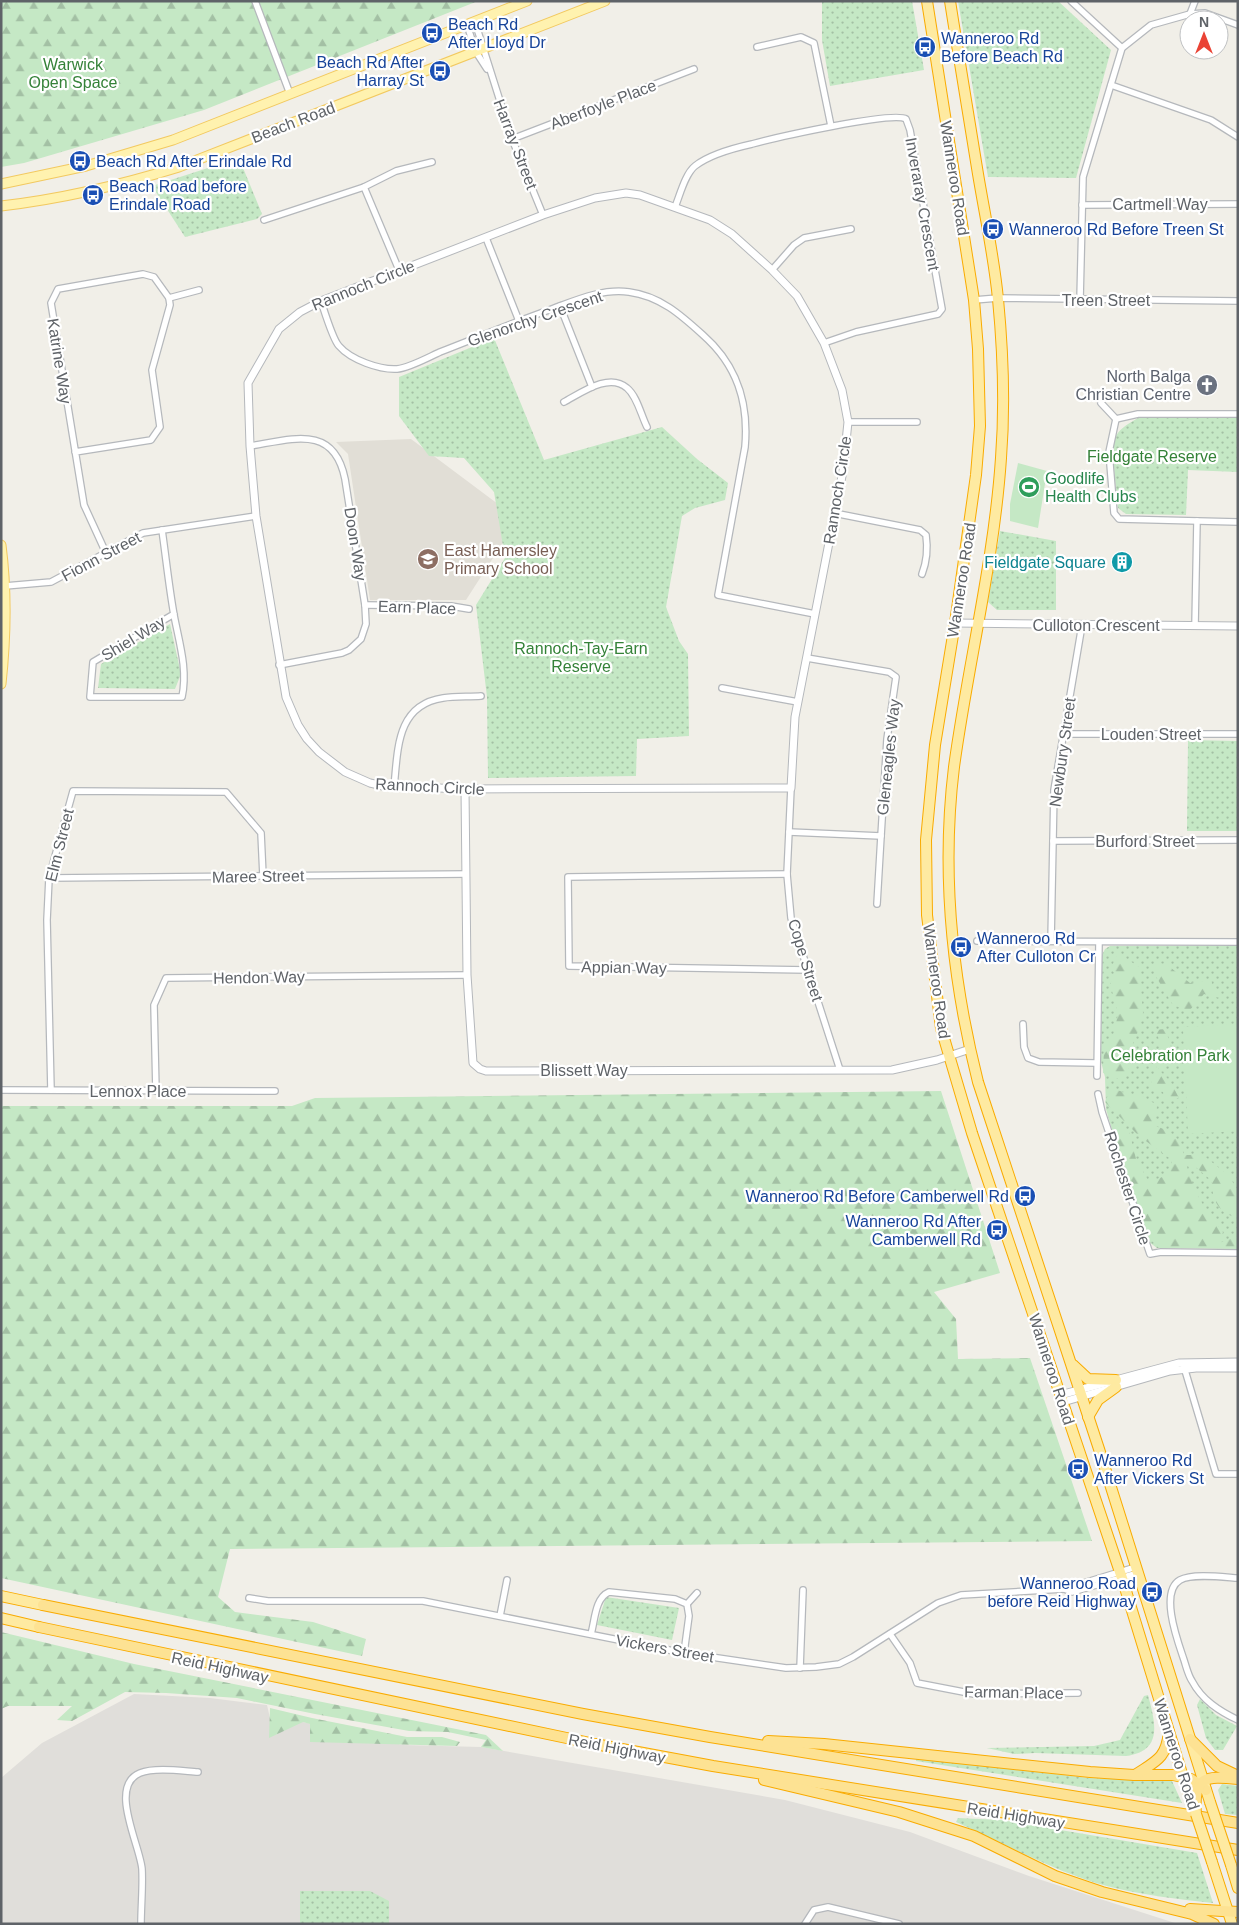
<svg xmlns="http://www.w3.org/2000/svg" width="1239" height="1925" font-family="Arial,sans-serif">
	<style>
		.industrial { fill: #e0deda }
		.education { fill: #e1ded6 }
		.grass { fill: url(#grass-dots) }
		.forest { fill: url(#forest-firs) }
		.garden { fill: #c5e8c5 }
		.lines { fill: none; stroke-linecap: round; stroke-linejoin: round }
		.minor-casing { stroke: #b5b8bc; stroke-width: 8 }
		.tertiary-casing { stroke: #b5b8bc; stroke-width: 9 }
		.primary-casing { stroke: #f2c960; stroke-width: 11 }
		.trunk-casing { stroke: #f9ab00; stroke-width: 12 }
		.motorway-casing { stroke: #f9ab00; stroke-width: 12 }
		.minor { stroke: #fff; stroke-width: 5.5 }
		.tertiary { stroke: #fff; stroke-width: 7 }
		.primary { stroke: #fff2af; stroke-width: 9 }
		.trunk { stroke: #feeaa1; stroke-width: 10 }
		.motorway { stroke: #fde293; stroke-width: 10 }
		.trunk-bridge-casing { stroke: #f9ab00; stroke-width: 12; stroke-linecap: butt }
		.trunk-bridge { stroke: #feeaa1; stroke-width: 10 }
		.labels { text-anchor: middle; stroke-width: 4.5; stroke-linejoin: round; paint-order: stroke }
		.transit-label { font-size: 16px; fill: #164399; stroke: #fff; text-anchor: start }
		.park-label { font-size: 16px; fill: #348238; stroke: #fff }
		.street-label { font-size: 16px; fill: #5f6368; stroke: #fff }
		.worship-label { font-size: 16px; fill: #5b616d; stroke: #fff; text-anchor: end }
		.leisure-label { font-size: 16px; fill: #27864d; stroke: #fff; text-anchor: start }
		.education-label { font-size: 16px; fill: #785e54; stroke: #fff; text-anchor: start }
		.culture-label { font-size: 16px; fill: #0d838f; stroke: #fff; text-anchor: end }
	</style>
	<defs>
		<pattern id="grass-dots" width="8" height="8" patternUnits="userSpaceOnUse" patternTransform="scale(1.25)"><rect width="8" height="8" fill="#c5e8c5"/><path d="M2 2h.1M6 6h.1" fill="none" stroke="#a3c0a4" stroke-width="1.8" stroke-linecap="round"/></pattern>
		<pattern id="forest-firs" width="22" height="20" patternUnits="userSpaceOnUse" patternTransform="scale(1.25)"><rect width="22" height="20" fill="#c5e8c5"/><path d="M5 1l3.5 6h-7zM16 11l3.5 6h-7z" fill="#a3c0a4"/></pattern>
	</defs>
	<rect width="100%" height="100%" fill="#f1efe8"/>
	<polygon class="industrial" points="134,1694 210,1698 267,1705 270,1718 303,1722 403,1745 481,1747 785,1800 910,1832 1029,1876 1178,1924 1,1924 1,1778 42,1743"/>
	<polygon class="education" points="411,439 518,519 466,600 370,600 348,454 336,442"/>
	<g class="grass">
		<polygon points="822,1 912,1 924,70 830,86 822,40"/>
		<polygon points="958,1 1058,1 1111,50 1076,178 988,177"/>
		<polygon points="239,158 262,214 257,219 185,237 152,186"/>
		<polygon points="494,338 544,460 662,427 697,459 728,483 725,500 695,508 682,516 666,607 679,641 688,654 689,736 637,739 636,776 488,778 487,697 476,605 505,558 494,492 464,458 429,456 399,416 399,377"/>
		<path d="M1238 417V472L1188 470 1186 515 1126 514 1118 508C1117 492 1110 448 1116 436 1121 427 1130 423 1138 418Z"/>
		<polygon points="1000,531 1056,541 1056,610 997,610 988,602"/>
		<polygon points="170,624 181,674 175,689 98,688 101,664"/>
		<polygon points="1188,740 1238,741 1238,831 1187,831"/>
		<polygon points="1110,946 1238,946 1238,1248 1157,1248 1149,1242 1110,1123 1106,1109 1105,1077 1101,1062 1102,955 1105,949"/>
		<polygon points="606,1597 679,1608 672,1640 597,1625"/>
		<path d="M1148 1695C1155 1722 1164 1751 1126 1756L1035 1753 1014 1754 987 1748 1094 1746 1120 1740 1144 1696Z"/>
		<polygon points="1200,1699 1216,1715 1237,1726 1223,1750 1215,1750 1206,1738 1197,1705"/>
		<polygon points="916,1758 1089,1778 1172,1781 1182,1803 916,1761"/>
		<polygon points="1222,1784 1238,1786 1238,1815 1225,1814 1218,1790"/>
		<path d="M958 1818 1001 1820 1197 1853 1213 1903C1177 1899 1142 1895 1107 1886 1058 1873 1003 1843 956 1822Z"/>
		<polygon points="300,1891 370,1891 389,1901 389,1924 300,1924"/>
	</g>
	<g class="forest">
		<polygon points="1,1 478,1 204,110 24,163 1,167"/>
		<polygon points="1118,953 1139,967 1143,1013 1140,1027 1131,1048 1133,1062 1121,1080 1103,1073 1104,1048 1113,1036 1118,1014 1110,983 1116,976 1111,968"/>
		<polygon points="1154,963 1166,964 1190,983 1210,980 1224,999 1204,994 1189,1011 1173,1005 1155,975"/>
		<polygon points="1165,1029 1174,1053 1158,1069 1170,1081 1179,1098 1166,1101 1163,1092 1150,1086 1157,1065 1152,1056 1163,1048 1155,1030"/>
		<path d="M1111 1088 1126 1093 1142 1096 1157 1105 1155 1126C1172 1131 1180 1138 1184 1155H1203L1229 1176 1238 1191V1218C1217 1213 1213 1200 1211 1180L1193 1165 1186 1163C1194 1193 1204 1209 1223 1232L1219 1243 1238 1236V1249L1159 1248 1148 1237 1130 1177 1113 1136 1114 1124 1129 1131 1136 1159 1149 1182 1170 1174 1172 1160 1139 1136 1105 1102Z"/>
		<polygon points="941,1091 1000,1273 934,1292 956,1319 958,1359 1030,1358 1092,1541 230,1549 218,1597 235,1612 313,1622 366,1639 362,1656 1,1578 1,1106 292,1106 315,1098"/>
		<polygon points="1,1632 134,1664 486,1735 503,1751 481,1747 486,1740 448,1732 409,1731 315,1714 237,1698 166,1693 125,1692 72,1721 57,1720 72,1706 8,1706 1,1709"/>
		<polygon points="270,1708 312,1718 407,1737 442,1737 460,1742 457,1746 310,1742 310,1724 303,1722 269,1738"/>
	</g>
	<g class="garden">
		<polygon points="1018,463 1047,471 1038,528 1010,521 1010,504"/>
		<polygon points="1238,1024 1238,1131 1188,1134 1183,1027"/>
	</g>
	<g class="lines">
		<g class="minor-casing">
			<g id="minor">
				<polyline points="255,1 290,94"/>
				<polyline points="1071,1 1122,48"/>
				<polyline points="1190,14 1195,1"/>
				<polyline points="475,22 512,139 543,215"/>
				<polyline points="467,25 476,52 487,69"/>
				<polyline points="757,47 801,37 814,43 831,126"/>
				<polyline points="1111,85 1211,120 1238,137"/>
				<polyline points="512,139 694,69"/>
				<polyline points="364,187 399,270"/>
				<polyline points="1082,205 1238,204"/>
				<path d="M675 207C680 195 685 174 695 166 710 154 734 148 752 144 774 138 893 111 906 119L910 130 942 309 938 314 856 332 824 343"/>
				<polyline points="264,220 364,187 396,171 432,162"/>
				<polyline points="486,238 519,321"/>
				<polyline points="772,270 794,245 804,238 851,229"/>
				<polyline points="169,298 199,290"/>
				<polyline points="974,300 998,298 1238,301"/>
				<polyline points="1080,300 1083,177 1122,48 1151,25 1190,14 1205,13 1238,25"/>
				<path d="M321 301C324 310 333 340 339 346 351 360 380 370 397 369 409 368 429 357 440 352 476 338 512 323 549 310 574 301 602 288 629 292 660 296 681 315 703 335 737 365 749 402 745 447L718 595 815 614"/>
				<polyline points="560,306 592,387"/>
				<path d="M564 402C581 393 609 372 627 388 637 396 641 415 647 427"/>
				<polyline points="1101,403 1116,419"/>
				<polyline points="1116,419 1109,452 1114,513 1119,519 1238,522"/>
				<polyline points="1116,419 1138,414 1238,414"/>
				<polyline points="848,422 917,422"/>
				<path d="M250 446C293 439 334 424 345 479L365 605 366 624 361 639 349 650 342 653 279 665"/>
				<polyline points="75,452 151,440 160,427 152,370 170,305 169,298 154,277 143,274 58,289 51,303 84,505 106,553"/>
				<path d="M834 513 920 530 926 535C928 549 927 561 922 574"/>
				<path d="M162 530C166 558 169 587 174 615 179 642 188 669 182 697H90L93 662 174 614"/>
				<polyline points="5,586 51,582 143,533 256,516"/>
				<polyline points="365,605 451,606 469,609"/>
				<polyline points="1195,626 1197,521"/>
				<polyline points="722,688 798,702"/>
				<polyline points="1064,734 1238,734"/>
				<path d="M394 787C398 750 396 705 443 698 455 696 469 697 481 696"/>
				<polyline points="791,788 787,874 791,918 840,1070"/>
				<polyline points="789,832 881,836 887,739 896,677 889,672 807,658"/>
				<polyline points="1053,841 1238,840"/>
				<polyline points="787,874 568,877 569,966 808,970"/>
				<polyline points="49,878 466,874"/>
				<polyline points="877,904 881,836"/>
				<polyline points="977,941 1238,942"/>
				<polyline points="1051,941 1054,790 1082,625"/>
				<polyline points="1023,1024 1024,1047 1028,1058 1039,1062 1096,1063"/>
				<polyline points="1097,1076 1099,942"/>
				<polyline points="1,1090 275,1091"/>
				<polyline points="51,1090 47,920 49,878 73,791 226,792 261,833 263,876"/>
				<polyline points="156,1091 154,1005 166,978 467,975"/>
				<polyline points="1098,1094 1102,1112 1150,1254 1161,1252 1238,1253"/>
				<polyline points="1184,1367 1216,1474 1238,1474"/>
				<path d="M1238 1578C1223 1577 1192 1573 1180 1580 1159 1592 1178 1642 1184 1660 1186 1666 1188 1675 1192 1681 1202 1700 1219 1711 1238 1720"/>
				<polyline points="1064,1589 1072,1592 1138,1573"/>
				<polyline points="249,1598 268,1601 423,1601 684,1653 786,1668 816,1667 839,1664 853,1657 938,1603 961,1595 1064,1589 1136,1567"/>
				<polyline points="687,1604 697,1593"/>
				<polyline points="500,1616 507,1580"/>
				<path d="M591 1634C595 1620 595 1598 609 1592L675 1599 687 1604 689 1616 684 1653"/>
				<polyline points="890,1634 910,1663 917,1683 974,1694 1078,1693"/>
				<polyline points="800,1668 803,1590"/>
				<path d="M141 1924C141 1906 143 1887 142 1869 140 1845 108 1786 140 1773 155 1767 182 1771 198 1772"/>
				<polyline points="805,1924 814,1910 828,1907 899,1924"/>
			</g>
		</g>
		<g class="tertiary-casing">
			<g id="tertiary">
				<polygon points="626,193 640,195 710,220 732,234 772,270 797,296 824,343 842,390 848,422 843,471 795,717 791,788 465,789 383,786 370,783 345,772 319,752 307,739 298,725 286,697 256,516 250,446 248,383 279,329 300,312 321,301 543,215 595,198"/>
				<polyline points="955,623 1238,626"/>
				<polyline points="465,789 467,975 473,1063 480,1069 486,1071 892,1070 937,1060 970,1049"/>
				<polyline points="1060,1395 1179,1363 1238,1362"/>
				<polyline points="1063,1402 1170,1371 1196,1368 1238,1368"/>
			</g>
		</g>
		<g class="primary-casing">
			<g id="primary">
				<polyline points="1,184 86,166 173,140 527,1"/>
				<path d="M1 206C62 199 121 185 179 167L605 1"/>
				<path d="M1 545C7 591 6 638 1 684"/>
			</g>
		</g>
		<g class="trunk-casing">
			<g id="trunk">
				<polyline points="927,1 974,300 978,349 980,426 976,475 955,623 935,745 926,840 927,915 941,1028 972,1133 1122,1578 1183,1777 1195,1811"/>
				<path d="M950 1C959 59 969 117 978 174 985 216 994 257 998 299 1003 351 1005 406 1001 458 994 562 968 664 954 767 941 873 952 979 978 1082L1099 1449 1210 1802"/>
				<polyline points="1073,1365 1088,1379 1116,1380"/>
				<polyline points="1088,1417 1098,1400 1116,1387"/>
				<polyline points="1,1596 43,1605"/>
				<polyline points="1,1618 39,1627"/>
				<polyline points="1212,1862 1232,1924"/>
				<polyline points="1231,1865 1238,1888"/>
			</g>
		</g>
		<g class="motorway-casing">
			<g id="motorway">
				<polyline points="43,1605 583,1714 710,1737 1238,1823"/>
				<polyline points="39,1627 595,1744 713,1766 1238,1850"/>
				<polyline points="1190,1739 1217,1766 1238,1776"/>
				<polyline points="768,1741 824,1744 1090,1772 1134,1775 1173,1775 1191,1779 1206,1790"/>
				<path d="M1135 1775C1156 1761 1166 1759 1169 1732"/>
				<polyline points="764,1780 899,1812 974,1836 1055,1876 1102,1892 1192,1914 1214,1924"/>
				<path d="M1196 1814C1193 1776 1205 1776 1238 1779"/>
				<polyline points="1190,1909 1238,1912"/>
			</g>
		</g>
		<use href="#minor" class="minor"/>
		<use href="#tertiary" class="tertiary"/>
		<use href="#primary" class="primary"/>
		<use href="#trunk" class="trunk"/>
		<use href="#motorway" class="motorway"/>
		<g class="trunk-bridge-casing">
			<g id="trunk-bridge">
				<polyline points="1210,1802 1231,1865"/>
				<polyline points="1196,1814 1212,1862"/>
			</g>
		</g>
		<use href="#trunk-bridge" class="trunk-bridge"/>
	</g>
	<defs>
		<g id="bus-disc" transform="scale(1.125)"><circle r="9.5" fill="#1a4fb4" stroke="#fff"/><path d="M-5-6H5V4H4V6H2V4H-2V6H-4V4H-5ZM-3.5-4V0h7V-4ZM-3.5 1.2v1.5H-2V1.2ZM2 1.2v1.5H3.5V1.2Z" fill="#fff"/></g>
		<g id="church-disc" transform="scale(1.125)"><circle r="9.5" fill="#6b7280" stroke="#fff"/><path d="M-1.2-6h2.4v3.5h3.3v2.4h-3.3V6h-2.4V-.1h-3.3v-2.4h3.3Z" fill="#fff"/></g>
		<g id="stadium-disc" transform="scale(1.125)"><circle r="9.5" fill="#2e9e5b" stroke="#fff"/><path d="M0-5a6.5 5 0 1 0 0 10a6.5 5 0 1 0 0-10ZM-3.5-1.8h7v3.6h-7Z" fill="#fff"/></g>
		<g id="school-disc" transform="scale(1.125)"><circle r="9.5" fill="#8d6e63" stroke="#fff"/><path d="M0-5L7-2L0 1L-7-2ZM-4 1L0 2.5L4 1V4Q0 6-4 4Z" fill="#fff"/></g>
		<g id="building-disc" transform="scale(1.125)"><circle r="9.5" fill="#0f9aa8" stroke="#fff"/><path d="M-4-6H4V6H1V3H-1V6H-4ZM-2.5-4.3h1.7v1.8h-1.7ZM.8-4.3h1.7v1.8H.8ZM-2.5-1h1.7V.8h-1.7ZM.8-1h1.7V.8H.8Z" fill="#fff"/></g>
	</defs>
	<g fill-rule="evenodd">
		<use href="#bus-disc" x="432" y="33"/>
		<use href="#bus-disc" x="925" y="47"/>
		<use href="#bus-disc" x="440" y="71"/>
		<use href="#bus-disc" x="80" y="161"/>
		<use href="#bus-disc" x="93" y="195"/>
		<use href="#bus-disc" x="993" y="229"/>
		<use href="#church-disc" x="1207" y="385"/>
		<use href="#stadium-disc" x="1029" y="487"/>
		<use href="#school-disc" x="428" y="559"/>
		<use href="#building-disc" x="1122" y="562"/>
		<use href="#bus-disc" x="961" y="947"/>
		<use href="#bus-disc" x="1025" y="1196"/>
		<use href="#bus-disc" x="997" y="1230"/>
		<use href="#bus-disc" x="1078" y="1469"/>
		<use href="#bus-disc" x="1152" y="1592"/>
	</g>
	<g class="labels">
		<g class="transit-label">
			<text x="448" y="30">Beach Rd<tspan x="448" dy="18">After Lloyd Dr</tspan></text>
			<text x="941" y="44">Wanneroo Rd<tspan x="941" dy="18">Before Beach Rd</tspan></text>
			<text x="424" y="68" text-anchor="end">Beach Rd After<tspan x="424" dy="18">Harray St</tspan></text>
			<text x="96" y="167">Beach Rd After Erindale Rd</text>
			<text x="109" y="192">Beach Road before<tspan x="109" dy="18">Erindale Road</tspan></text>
			<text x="1009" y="235">Wanneroo Rd Before Treen St</text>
			<text x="977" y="944">Wanneroo Rd<tspan x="977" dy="18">After Culloton Cr</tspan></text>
			<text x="1009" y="1202" text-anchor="end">Wanneroo Rd Before Camberwell Rd</text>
			<text x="981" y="1227" text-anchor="end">Wanneroo Rd After<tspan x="981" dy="18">Camberwell Rd</tspan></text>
			<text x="1094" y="1466">Wanneroo Rd<tspan x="1094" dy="18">After Vickers St</tspan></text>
			<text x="1136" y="1589" text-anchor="end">Wanneroo Road<tspan x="1136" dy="18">before Reid Highway</tspan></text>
		</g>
		<g class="park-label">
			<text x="73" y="70">Warwick<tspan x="73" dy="18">Open Space</tspan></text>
			<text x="1152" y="462">Fieldgate Reserve</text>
			<text x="581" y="654">Rannoch-Tay-Earn<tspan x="581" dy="18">Reserve</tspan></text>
			<text x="1170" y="1061">Celebration Park</text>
		</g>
		<g class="street-label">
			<text transform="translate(603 104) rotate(-21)" y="6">Aberfoyle Place</text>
			<text transform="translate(293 122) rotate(-21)" y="6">Beach Road</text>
			<text transform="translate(516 144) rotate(69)" y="6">Harray Street</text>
			<text transform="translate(955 178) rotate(81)" y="6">Wanneroo Road</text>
			<text transform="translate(923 204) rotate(80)" y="6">Inveraray Crescent</text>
			<text x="1160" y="210">Cartmell Way</text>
			<text transform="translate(363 285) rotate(-22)" y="6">Rannoch Circle</text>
			<text x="1106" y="306">Treen Street</text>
			<text transform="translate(535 318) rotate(-19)" y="6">Glenorchy Crescent</text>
			<text transform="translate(60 361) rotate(81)" y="6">Katrine Way</text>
			<text transform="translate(837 490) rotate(-81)" y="6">Rannoch Circle</text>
			<text transform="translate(356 544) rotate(81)" y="6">Doon Way</text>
			<text transform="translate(101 556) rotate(-28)" y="6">Fionn Street</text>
			<text transform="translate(961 580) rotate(-81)" y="6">Wanneroo Road</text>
			<text transform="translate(417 607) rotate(2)" y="6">Earn Place</text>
			<text x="1096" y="631">Culloton Crescent</text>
			<text transform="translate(133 638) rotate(-31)" y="6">Shiel Way</text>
			<text x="1151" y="740">Louden Street</text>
			<text transform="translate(1062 752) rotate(-82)" y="6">Newbury Street</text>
			<text transform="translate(888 757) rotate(-84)" y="6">Gleneagles Way</text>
			<text transform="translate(430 786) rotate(3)" y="6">Rannoch Circle</text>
			<text x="1145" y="847">Burford Street</text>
			<text transform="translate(59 845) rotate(-76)" y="6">Elm Street</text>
			<text transform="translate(258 876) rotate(-1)" y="6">Maree Street</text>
			<text transform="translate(806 960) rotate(73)" y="6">Cope Street</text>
			<text transform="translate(624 967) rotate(1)" y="6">Appian Way</text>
			<text transform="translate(259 977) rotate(-1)" y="6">Hendon Way</text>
			<text transform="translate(937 981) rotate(82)" y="6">Wanneroo Road</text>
			<text x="584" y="1076">Blissett Way</text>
			<text x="138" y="1097">Lennox Place</text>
			<text transform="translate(1128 1188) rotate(72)" y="6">Rochester Circle</text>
			<text transform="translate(1052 1369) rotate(72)" y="6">Wanneroo Road</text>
			<text transform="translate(665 1648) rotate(10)" y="6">Vickers Street</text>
			<text transform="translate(220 1667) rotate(12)" y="6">Reid Highway</text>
			<text transform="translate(1014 1692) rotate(1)" y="6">Farman Place</text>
			<text transform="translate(617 1748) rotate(11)" y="6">Reid Highway</text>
			<text transform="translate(1177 1754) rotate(72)" y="6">Wanneroo Road</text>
			<text transform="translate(1016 1815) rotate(9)" y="6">Reid Highway</text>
		</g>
		<g class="worship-label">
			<text x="1191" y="382">North Balga<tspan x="1191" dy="18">Christian Centre</tspan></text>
		</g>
		<g class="leisure-label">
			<text x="1045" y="484">Goodlife<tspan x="1045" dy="18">Health Clubs</tspan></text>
		</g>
		<g class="education-label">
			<text x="444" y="556">East Hamersley<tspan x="444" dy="18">Primary School</tspan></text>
		</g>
		<g class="culture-label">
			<text x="1106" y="568">Fieldgate Square</text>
		</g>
	</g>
	<rect width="1239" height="1925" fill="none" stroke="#5f6368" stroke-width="5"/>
	<g transform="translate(1204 35)"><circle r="24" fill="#ffffff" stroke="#bfc1c3"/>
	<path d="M0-4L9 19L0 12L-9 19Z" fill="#ea4335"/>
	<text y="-8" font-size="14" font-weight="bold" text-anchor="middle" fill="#5f6368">N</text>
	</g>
</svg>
